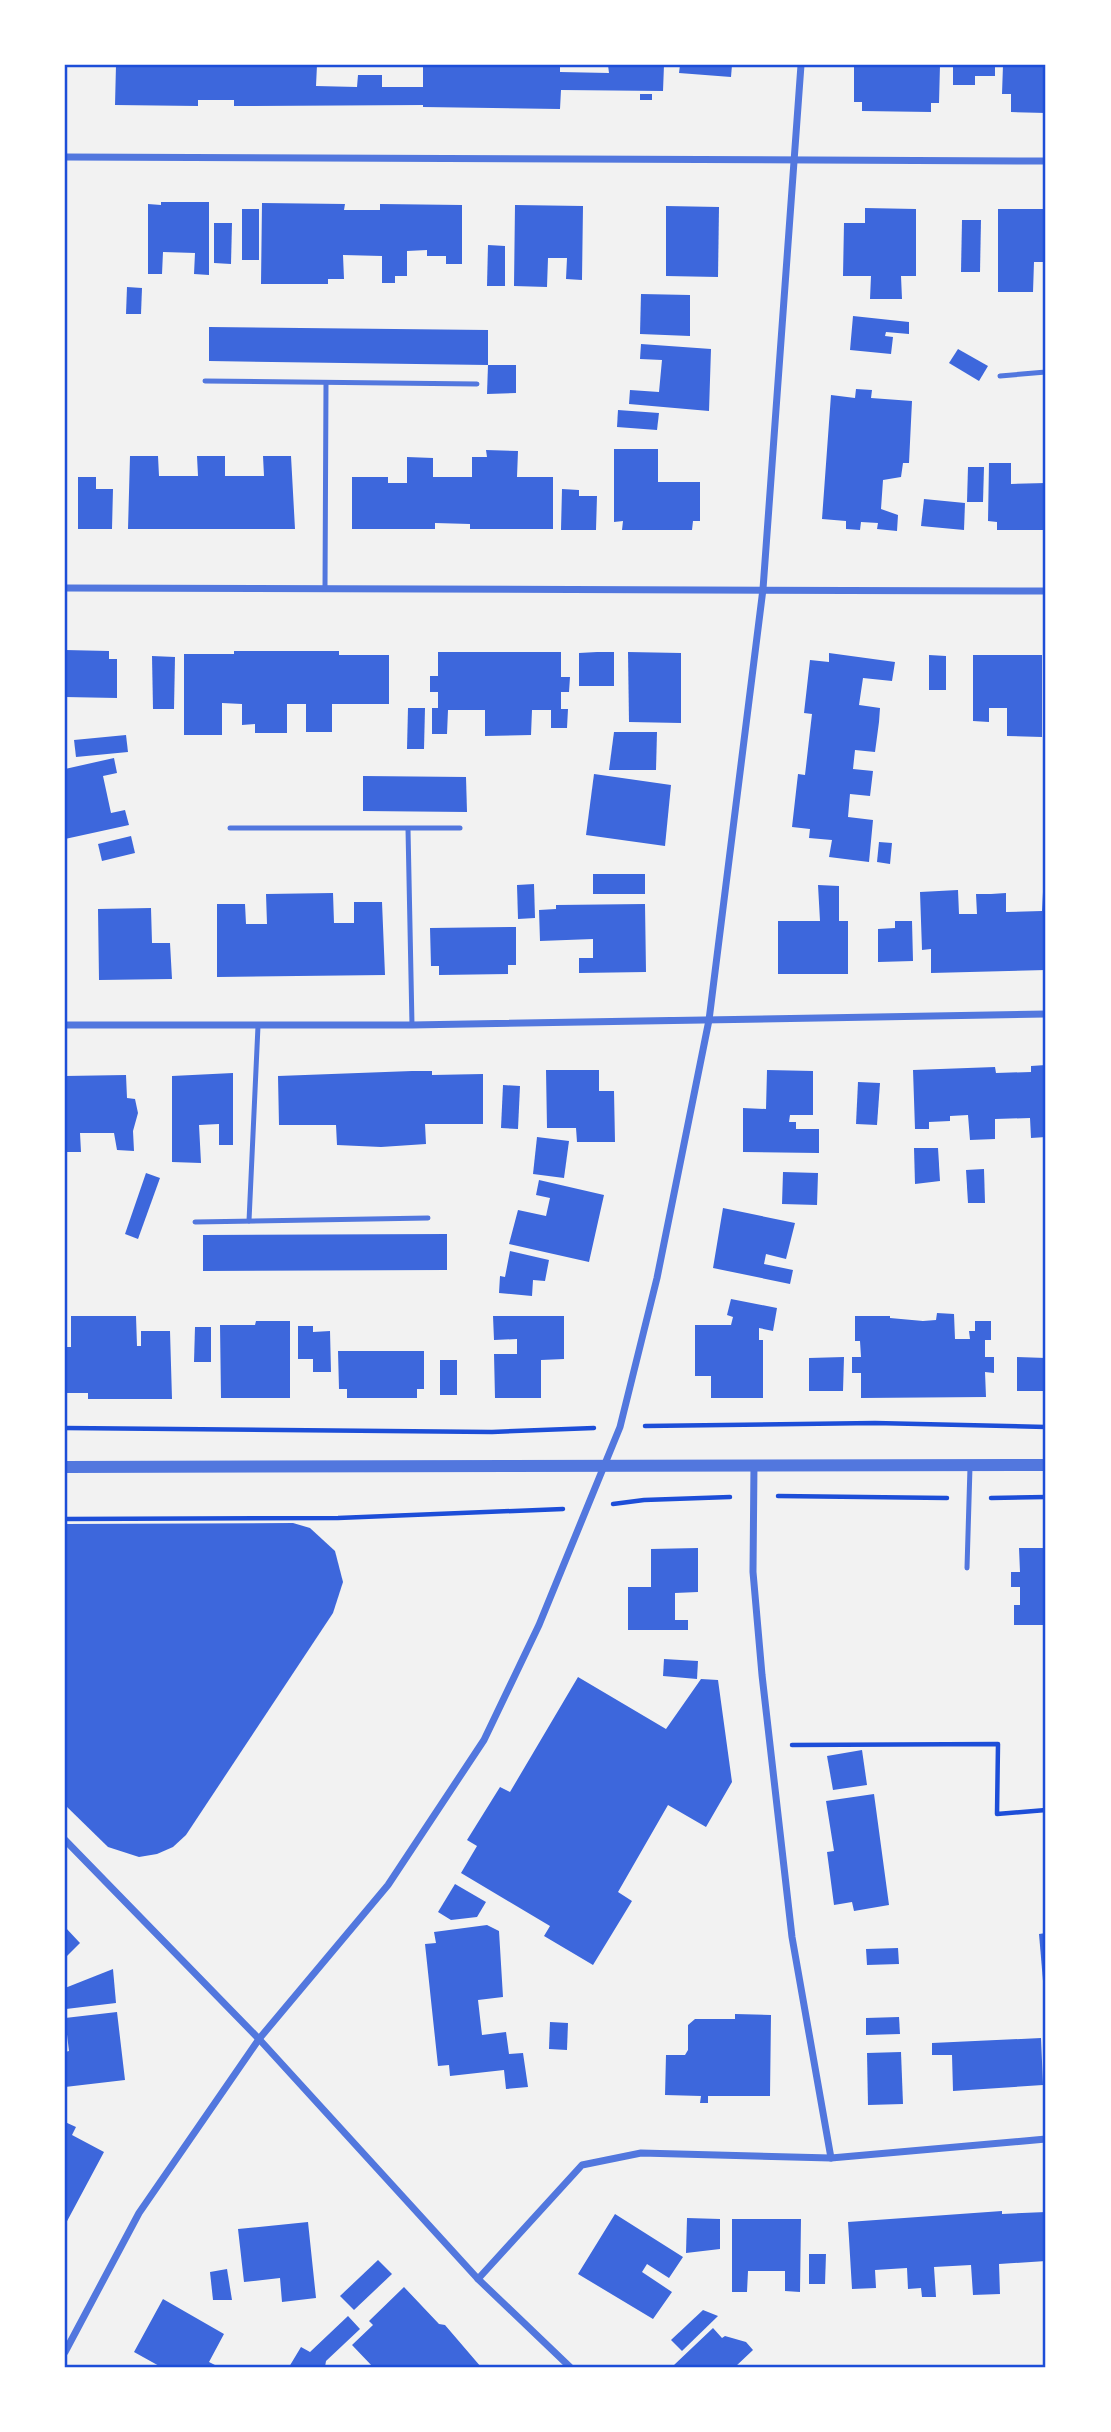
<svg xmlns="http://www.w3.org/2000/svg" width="1111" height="2432" font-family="'Crimson Pro',serif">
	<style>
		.building { fill: #3d67dc }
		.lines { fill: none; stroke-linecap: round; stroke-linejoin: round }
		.path { stroke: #1d4ed8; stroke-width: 4.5 }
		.service { stroke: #5277de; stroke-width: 5 }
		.minor { stroke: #5277de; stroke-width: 7 }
		.tertiary { stroke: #5277de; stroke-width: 12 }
		.neatline { fill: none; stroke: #1d4ed8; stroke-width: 2.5 }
	</style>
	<rect width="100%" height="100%" fill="#f2f2f2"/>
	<g class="building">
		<polygon points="116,65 317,65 316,86 357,87 358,75 382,75 382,87 423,87 423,65 560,65 560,72 609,73 608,65 664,65 663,91 561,90 560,109 423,107 423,105 234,106 234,100 198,100 198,106 115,105"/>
		<polygon points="680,65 732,65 731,77 679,73"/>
		<polygon points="854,65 940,65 939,103 931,103 931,112 862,111 862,102 854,102"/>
		<polygon points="953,65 995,65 995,76 975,76 975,85 953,85"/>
		<polygon points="1003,65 1046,65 1046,113 1011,112 1011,94 1002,94"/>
		<rect x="640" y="94" width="12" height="6"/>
		<polygon points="161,202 209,202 209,275 194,274 195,253 163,252 162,274 148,274 148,204 161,205"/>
		<polygon points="262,203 345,204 344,210 380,210 380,204 462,205 462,264 446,264 446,256 427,256 427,250 407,251 407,276 395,276 395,283 382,283 382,256 343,255 344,279 328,279 328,284 261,284"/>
		<polygon points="515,205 583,206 582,280 566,279 567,258 548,258 547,287 514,286"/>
		<polygon points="666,206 719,207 718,277 666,276"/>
		<polygon points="865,208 916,209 916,276 901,276 902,299 870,299 871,276 843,276 844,223 865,223"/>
		<rect x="242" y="209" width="17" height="51"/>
		<polygon points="998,209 1046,209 1046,262 1034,262 1033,292 998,292"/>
		<polygon points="962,220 981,220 980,272 961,272"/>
		<polygon points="214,223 232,223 231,264 214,263"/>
		<polygon points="488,245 505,246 505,286 487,286"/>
		<polygon points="127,287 142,288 141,314 126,314"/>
		<polygon points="641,294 690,295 690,336 640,334"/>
		<polygon points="853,316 909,322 909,334 886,332 885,336 893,337 891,354 850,350"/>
		<polygon points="209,327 488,330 488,365 209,361"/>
		<polygon points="641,344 711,349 709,411 629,404 630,390 659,392 662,360 640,359"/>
		<polygon points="958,349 988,366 979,381 949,363"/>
		<polygon points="488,365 516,365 516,393 487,394"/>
		<polygon points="856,389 872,390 871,398 912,401 909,463 903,463 901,477 883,480 881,509 898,515 897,531 877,529 878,523 861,522 860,530 846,529 846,521 822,519 831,395 855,398"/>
		<polygon points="618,410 659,413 657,430 617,427"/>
		<polygon points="614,449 658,449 658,482 700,482 700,521 693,521 692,530 622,530 623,521 614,522"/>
		<polygon points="486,450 518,451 517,477 553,477 553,529 470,529 470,524 435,523 435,529 352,529 352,477 388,477 388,483 407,483 407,457 433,458 433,477 472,477 472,457 487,457"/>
		<polygon points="130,456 158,456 159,476 198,476 197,456 225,456 225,476 264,476 263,456 291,456 295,529 128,529"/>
		<polygon points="989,463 1011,463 1011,484 1046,483 1046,530 997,530 997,522 988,521"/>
		<polygon points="968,467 984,467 983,502 967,502"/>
		<polygon points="78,477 96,477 96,489 113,489 112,529 78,529"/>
		<polygon points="562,489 579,490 579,496 597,496 596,530 561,530"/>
		<polygon points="924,499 965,503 964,530 921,526"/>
		<polygon points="65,650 109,651 109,659 117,659 117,698 65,697"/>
		<polygon points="234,651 339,651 339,655 389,655 389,704 332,704 332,732 306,732 306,704 287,704 287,733 255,733 255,724 242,725 242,704 222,703 222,735 184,735 184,654 234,654"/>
		<polygon points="438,652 561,652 561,677 570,677 569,692 561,692 561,709 568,709 567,728 551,728 551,710 532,710 531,735 485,736 485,710 448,710 447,734 432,734 432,708 438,708 438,692 430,692 430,676 438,676"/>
		<polygon points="597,652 614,652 614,686 579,686 579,653"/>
		<polygon points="628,652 681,653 681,723 629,722"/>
		<polygon points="829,653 895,662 892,681 863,678 859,705 880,708 879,722 875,752 855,750 853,769 873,771 870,796 850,794 848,817 873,820 869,862 829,857 832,840 809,838 810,829 792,827 798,774 805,775 812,714 804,713 810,660 829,662"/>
		<polygon points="929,655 946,656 946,690 929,690"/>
		<polygon points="973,655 1042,655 1042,737 1007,736 1007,708 989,708 989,722 973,721"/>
		<polygon points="152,656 175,657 174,709 153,709"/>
		<polygon points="408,708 425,708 424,749 407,749"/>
		<polygon points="614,732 657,732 656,770 609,770"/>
		<polygon points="126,735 128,752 76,757 74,740"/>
		<polygon points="114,758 117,773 103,776 111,813 125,810 129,825 65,839 65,769"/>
		<polygon points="594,774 671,785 665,846 586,835"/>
		<polygon points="363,776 466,777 467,812 363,811"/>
		<polygon points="131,836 135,853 102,861 98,844"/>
		<polygon points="879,842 892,843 890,864 877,862"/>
		<rect x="593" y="874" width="52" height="20"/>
		<polygon points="534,884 535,918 518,919 517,885"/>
		<polygon points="818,885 839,886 839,921 848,921 848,974 778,974 778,921 820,921"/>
		<polygon points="958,890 959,914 977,914 976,894 991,894 1006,893 1006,912 1042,911 1043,892 1046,892 1046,970 931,973 931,949 922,950 920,892"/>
		<polygon points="333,893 334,923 354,923 354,902 382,902 385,975 217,977 217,904 245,904 246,924 267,924 266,894"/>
		<polygon points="645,904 646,972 579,973 579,958 593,958 593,939 540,941 539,910 556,909 556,905"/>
		<polygon points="151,908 152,943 170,943 172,979 99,980 98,909"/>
		<polygon points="895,921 912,921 913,961 878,962 878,929 895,928"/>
		<polygon points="516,927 516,965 508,965 508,974 439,975 439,966 431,966 430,928"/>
		<polygon points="1046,1065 1046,1137 1031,1138 1030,1118 995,1119 995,1139 970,1140 968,1115 950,1116 950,1121 929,1122 929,1129 915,1129 913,1070 995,1067 996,1073 1031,1072 1031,1066"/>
		<polygon points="546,1070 599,1070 599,1091 614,1091 615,1142 577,1142 576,1128 547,1128"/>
		<polygon points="767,1070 813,1071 813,1115 790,1115 789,1122 796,1122 796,1129 819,1129 819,1153 743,1152 743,1108 766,1109"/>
		<polygon points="412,1071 432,1071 432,1075 483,1074 483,1124 425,1124 426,1144 381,1147 337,1145 336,1125 279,1125 278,1076"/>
		<polygon points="233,1073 233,1145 219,1145 219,1124 199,1125 201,1163 172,1162 172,1076"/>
		<polygon points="126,1075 127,1098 135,1099 138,1113 133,1131 134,1151 117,1150 114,1133 80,1133 81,1152 65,1152 65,1076"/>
		<polygon points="858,1082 880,1083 877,1125 856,1124"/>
		<polygon points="503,1085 520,1086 518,1129 501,1128"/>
		<polygon points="537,1137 569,1141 564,1178 533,1174"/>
		<polygon points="914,1148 938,1148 940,1181 915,1184"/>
		<polygon points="984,1169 985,1203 968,1203 966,1170"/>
		<polygon points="783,1172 818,1173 817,1205 782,1204"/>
		<polygon points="146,1173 160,1178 138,1239 125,1234"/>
		<polygon points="539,1180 604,1195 589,1262 509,1244 518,1210 546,1216 550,1198 536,1195"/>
		<polygon points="723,1208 795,1223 786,1259 766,1254 764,1264 793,1270 790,1284 713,1268"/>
		<polygon points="447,1234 447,1270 203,1271 203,1235"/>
		<polygon points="510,1251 549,1260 545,1281 533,1280 532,1296 499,1293 500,1276 505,1277"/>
		<polygon points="731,1299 777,1308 773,1331 759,1328 759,1340 763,1340 763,1398 711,1398 711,1376 695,1376 695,1325 731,1325 733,1317 727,1315"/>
		<polygon points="937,1313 954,1314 955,1339 970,1339 969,1331 975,1331 975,1321 991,1321 991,1340 985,1340 985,1357 994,1357 994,1373 985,1372 986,1397 861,1398 861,1373 852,1373 852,1357 861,1357 860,1341 855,1341 855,1316 890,1316 890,1318 923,1321 936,1320"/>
		<polygon points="71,1316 136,1316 137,1346 141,1346 141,1331 170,1331 172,1399 88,1399 88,1393 65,1393 65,1347 71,1347"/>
		<polygon points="493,1316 564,1316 564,1359 541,1360 541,1398 495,1398 494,1354 517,1354 517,1339 494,1340"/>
		<polygon points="256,1321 290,1321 290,1398 221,1398 220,1325 255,1325"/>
		<polygon points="298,1326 313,1326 313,1332 330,1331 331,1372 313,1372 313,1359 298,1359"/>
		<polygon points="195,1327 211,1327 211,1362 194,1362"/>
		<polygon points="338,1351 424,1351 424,1389 417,1389 417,1398 347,1398 347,1389 339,1389"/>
		<polygon points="844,1357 843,1391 809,1391 809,1358"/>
		<polygon points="1017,1357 1046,1358 1046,1391 1017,1391"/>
		<rect x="440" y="1360" width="17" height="35"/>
		<polygon points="293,1523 310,1528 335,1551 343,1582 333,1613 186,1835 173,1847 157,1854 139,1857 108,1847 65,1805 65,1524"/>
		<polygon points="698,1548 698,1592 675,1593 675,1620 688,1620 688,1630 628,1630 628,1587 651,1587 651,1549"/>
		<polygon points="1019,1548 1046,1548 1046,1625 1014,1625 1014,1605 1020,1605 1020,1587 1011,1587 1011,1572 1020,1572"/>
		<polygon points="664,1659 698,1661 697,1679 663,1676"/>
		<polygon points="578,1677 666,1729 701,1679 718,1680 732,1782 706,1827 668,1805 618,1892 632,1901 593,1965 544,1936 550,1926 461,1873 477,1846 467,1840 500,1787 510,1792"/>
		<polygon points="862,1750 867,1785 833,1790 827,1756"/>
		<polygon points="874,1794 889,1905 854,1911 852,1902 834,1905 827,1852 834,1851 826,1801"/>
		<polygon points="455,1884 486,1902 477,1917 451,1920 438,1912"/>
		<polygon points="487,1925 499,1931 503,1997 478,2000 482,2035 506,2032 509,2054 523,2053 528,2087 506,2089 504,2070 450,2076 449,2065 438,2066 425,1944 436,1943 434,1932"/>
		<polygon points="65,1927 80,1943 65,1958"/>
		<polygon points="1046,1933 1046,1980 1043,1981 1039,1934"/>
		<polygon points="898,1948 899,1964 867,1965 866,1949"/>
		<polygon points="113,1969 116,2003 66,2009 65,1988"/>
		<polygon points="117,2012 125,2080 65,2087 65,2052 69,2051 65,2018"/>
		<polygon points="735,2014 771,2015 770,2096 708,2096 708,2103 700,2103 701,2096 665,2095 666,2055 685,2055 688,2050 688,2025 695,2019 735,2019"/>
		<polygon points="899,2017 900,2034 866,2035 866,2018"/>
		<polygon points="550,2022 568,2023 567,2050 549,2049"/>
		<polygon points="1041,2038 1043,2085 953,2091 952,2055 932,2055 932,2043"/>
		<polygon points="901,2052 903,2104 868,2105 867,2053"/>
		<polygon points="65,2122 76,2127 72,2135 104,2152 65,2225"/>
		<polygon points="1002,2211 1002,2214 1046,2212 1046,2261 999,2264 1000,2294 973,2295 971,2265 934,2267 936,2297 922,2297 921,2288 908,2289 907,2268 875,2270 876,2288 852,2289 848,2222"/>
		<polygon points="615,2214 683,2257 669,2278 647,2264 642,2272 672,2292 653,2319 578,2274"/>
		<polygon points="687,2218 720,2219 720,2249 686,2253"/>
		<polygon points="732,2219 801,2219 800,2292 785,2291 785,2271 748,2271 747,2292 732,2292"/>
		<polygon points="308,2222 316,2298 282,2302 280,2278 244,2282 238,2229"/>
		<polygon points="809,2254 826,2254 825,2284 809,2284"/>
		<polygon points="378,2260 392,2274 354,2310 340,2296"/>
		<polygon points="227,2269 232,2300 213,2300 210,2272"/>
		<polygon points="404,2287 439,2324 445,2325 481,2367 373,2367 352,2345 373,2325 369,2321"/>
		<polygon points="163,2299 224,2334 209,2362 219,2367 161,2367 134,2352"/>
		<polygon points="703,2310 718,2316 682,2351 671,2340"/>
		<polygon points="348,2316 360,2329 326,2361 325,2367 289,2367 301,2347 310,2352"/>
		<polygon points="713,2328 722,2338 725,2336 746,2342 753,2350 735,2367 677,2367 674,2365"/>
	</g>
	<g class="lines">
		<g class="path">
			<polyline points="645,1426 875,1423 1046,1427"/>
			<polyline points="65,1428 492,1432 594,1428"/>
			<polyline points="778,1496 947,1498"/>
			<polyline points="991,1498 1046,1497"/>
			<polyline points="613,1504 644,1500 730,1497"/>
			<polyline points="65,1519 338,1518 563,1509"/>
			<polyline points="792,1745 998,1744 997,1814 1046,1810"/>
		</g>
		<g class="service">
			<polyline points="1000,376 1046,372"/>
			<polyline points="205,381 477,384"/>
			<polyline points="325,589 326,383"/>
			<polyline points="230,828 460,828"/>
			<polyline points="408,829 412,1025"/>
			<polyline points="249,1221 258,1026"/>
			<polyline points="195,1222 428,1218"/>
			<polyline points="967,1568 970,1467"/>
		</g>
		<g class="minor">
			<polyline points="65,157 1046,161"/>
			<polyline points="65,588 1046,591"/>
			<polyline points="65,1025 412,1025 1046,1014"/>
			<polyline points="754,1464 753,1572 762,1675 792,1937 831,2158"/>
			<polyline points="65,1840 259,2039 478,2279 570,2367"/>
			<polyline points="478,2279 582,2165 641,2153 831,2158 1046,2139"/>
			<polyline points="65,2352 139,2213 259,2039 388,1885 484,1740 539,1625 620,1427 657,1278 709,1020 763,589 801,65"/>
		</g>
		<polyline class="tertiary" points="65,1467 1046,1465"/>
	</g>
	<rect width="1111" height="2432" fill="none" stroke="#ffffff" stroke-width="133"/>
	<rect x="66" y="66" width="978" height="2300" class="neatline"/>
</svg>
